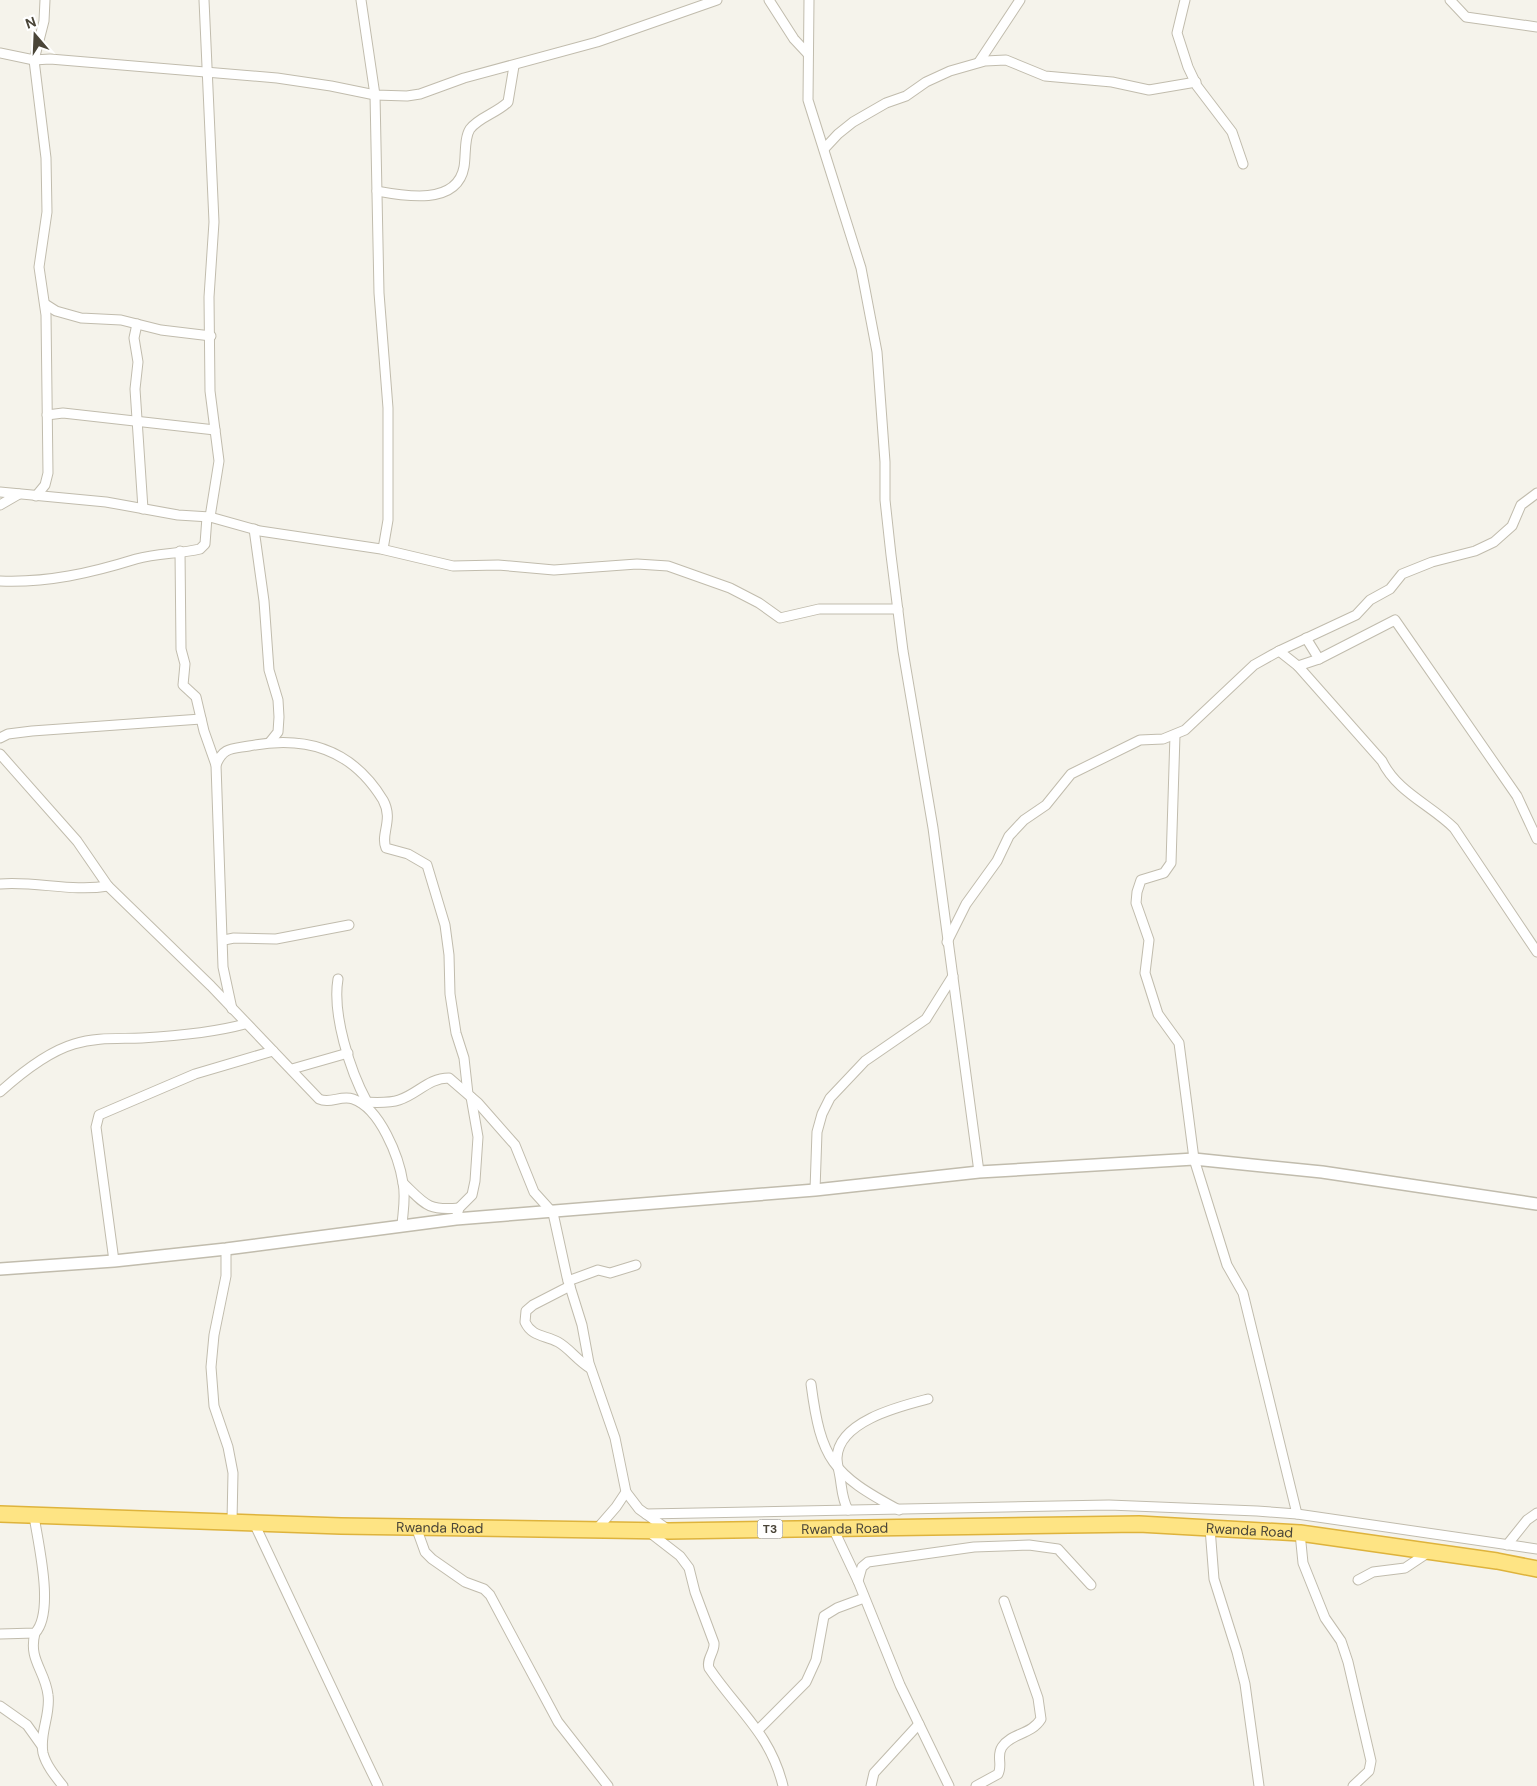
<svg xmlns="http://www.w3.org/2000/svg" width="1537" height="1786" font-family="'DM Sans',sans-serif">
	<style>
		.lines { fill: none; stroke-linecap: round; stroke-linejoin: round }
		.minor-casing { stroke: #c1bcad; stroke-width: 11 }
		.tertiary-casing { stroke: #c1bcad; stroke-width: 14 }
		.trunk-casing { stroke: #deb33c; stroke-width: 18 }
		.minor { stroke: #fff; stroke-width: 9 }
		.tertiary { stroke: #fff; stroke-width: 11 }
		.trunk { stroke: #fee484; stroke-width: 15 }
		.labels { text-anchor: middle; stroke-width: 4; stroke-linejoin: round; paint-order: stroke }
		.shield { fill: #fff; stroke: #807d74; stroke-width: 1 }
		.shield-label { font-size: 12px; font-weight: bold; fill: #4a4538 }
		.street-label { font-size: 14px; fill: #4a4538; stroke: #fff }
	</style>
	<rect width="100%" height="100%" fill="#f5f3eb"/>
	<g class="lines">
		<g class="minor-casing">
			<g id="minor">
				<polyline points="204,0 214,222 209,297 210,391 219,461 210,517"/>
				<polyline points="361,0 375,95 379,293 388,408 388,520 383,549"/>
				<polyline points="769,0 794,39 808,54"/>
				<polyline points="809,0 808,100 861,268 877,352 885,462 885,500 891,555 903,651 933,828 979,1172"/>
				<polyline points="1185,0 1177,33 1188,67 1197,86 1232,132 1243,164"/>
				<polyline points="1450,0 1466,17 1537,27"/>
				<polyline points="0,53 34,60 50,59 277,78 331,86 375,95 407,96 420,94 464,78 597,42 717,0"/>
				<polyline points="979,62 1020,0"/>
				<polyline points="824,149 838,134 853,122 886,103 906,96 926,82 950,71 985,61 1006,60 1045,76 1112,82 1149,90 1196,82"/>
				<path d="M377 191C404 196 457 206 464 167 466 156 464 138 470 129 479 117 497 113 508 102L514 66"/>
				<polyline points="45,304 56,311 81,318 121,320 161,330 211,336"/>
				<polyline points="137,324 134,338 138,362 135,389 143,509"/>
				<polyline points="47,415 63,413 215,430"/>
				<polyline points="0,492 106,502 178,515 210,517 260,531 381,549 453,566 498,565 554,570 637,564 668,566 730,588 759,603 780,618 819,609 898,609"/>
				<polyline points="36,496 45,485 48,473 46,315 39,267 47,212 46,158 34,60 44,21 45,0"/>
				<polyline points="0,505 19,494"/>
				<polyline points="254,529 264,601 269,670 278,700 279,717 278,732 270,742"/>
				<polyline points="180,551 181,649 185,664 183,685 196,697 204,731 216,765"/>
				<path d="M0 581C47 583 91 573 136 559 157 553 179 554 200 549L205 544 207 517"/>
				<path d="M1306 638 1319 659 1298 666 1382 761C1397 792 1431 805 1454 828L1537 952"/>
				<polyline points="1279,651 1298,666"/>
				<polyline points="1319,659 1395,620 1517,796 1537,839"/>
				<polyline points="1175,735 1171,863 1164,873 1141,880 1137,892 1136,903 1149,940 1145,973 1158,1014 1179,1043 1194,1159 1227,1265 1243,1293 1297,1514"/>
				<polyline points="0,738 8,734 32,731 201,719"/>
				<path d="M0 754 77 841 108 886 211 986 319 1099C330 1104 341 1095 353 1099 380 1108 399 1157 403 1183 406 1197 403 1211 402 1225"/>
				<path d="M0 884C36 881 72 892 108 886"/>
				<polyline points="224,940 234,938 276,939 349,925"/>
				<polyline points="947,942 966,904 997,861 1009,836 1024,820 1046,805 1071,774 1140,740 1163,739 1185,730 1254,665 1279,651 1356,615 1370,600 1390,589 1402,574 1432,562 1475,551 1494,542 1512,526 1521,505 1537,493"/>
				<path d="M338 979C332 1014 350 1071 367 1102"/>
				<path d="M232 1009 223 967 216 765C223 747 232 749 249 746 306 735 352 749 383 800 394 820 380 834 386 848L408 854 427 865 445 925 449 955 450 994 456 1033 464 1058 468 1094"/>
				<polyline points="292,1069 348,1053"/>
				<path d="M0 1092C20 1074 47 1052 74 1044 97 1037 119 1039 142 1038 176 1036 212 1033 245 1024"/>
				<path d="M360 1102C372 1102 387 1104 399 1100 418 1094 428 1078 449 1078L478 1103 515 1145 534 1192 553 1213 567 1277 582 1325 589 1363 615 1438 626 1492 616 1507 596 1530"/>
				<path d="M403 1183C425 1204 427 1211 459 1208"/>
				<polyline points="815,1190 817,1132 822,1114 830,1098 865,1061 926,1019 953,976"/>
				<polyline points="456,1219 459,1208 472,1195 475,1181 478,1137 471,1097"/>
				<polyline points="226,1249 226,1276 214,1335 211,1367 214,1406 228,1447 233,1473 232,1521"/>
				<polyline points="114,1261 96,1127 99,1115 195,1074 273,1051"/>
				<polyline points="568,1281 598,1270 610,1273 636,1265"/>
				<path d="M570 1286 533 1305 526 1311 525 1322C532 1337 545 1335 558 1342 569 1348 578 1361 590 1368"/>
				<path d="M811 1384C821 1460 832 1474 899 1510"/>
				<polyline points="626,1492 639,1509 667,1529"/>
				<path d="M848 1510C842 1499 842 1489 840 1477 839 1471 837 1464 837 1458 838 1421 901 1406 928 1399"/>
				<polyline points="646,1514 1109,1505 1257,1511 1297,1514 1537,1549"/>
				<polyline points="254,1523 378,1786"/>
				<polyline points="416,1527 425,1552 432,1559 465,1582 484,1589 490,1595 558,1722 608,1786"/>
				<polyline points="833,1528 858,1581 900,1685 949,1786"/>
				<polyline points="1210,1528 1214,1579 1237,1652 1245,1684 1259,1786"/>
				<path d="M649 1532 680 1556 689 1568 695 1592 714 1643C715 1652 706 1659 709 1668 738 1711 770 1733 783 1786"/>
				<polyline points="1300,1533 1303,1563 1325,1618 1341,1641 1348,1662 1371,1761 1369,1771 1353,1786"/>
				<polyline points="1507,1545 1527,1520 1537,1513"/>
				<polyline points="1358,1580 1373,1572 1405,1568 1429,1552"/>
				<polyline points="858,1581 862,1567 868,1562 974,1547 1029,1545 1058,1549 1091,1585"/>
				<path d="M35 1633C28 1660 45 1670 48 1695 51 1714 39 1734 43 1753 46 1765 55 1776 63 1786"/>
				<path d="M0 1634 35 1633C55 1612 38 1543 34 1516"/>
				<polyline points="0,1706 27,1725 42,1746"/>
				<polyline points="759,1729 806,1682 816,1660 824,1616 837,1608 864,1598"/>
				<polyline points="871,1786 874,1773 919,1724"/>
				<path d="M976 1786 998 1774C1003 1765 996 1756 1002 1747 1011 1733 1031 1735 1041 1719L1038 1698 1004 1601"/>
			</g>
		</g>
		<g class="tertiary-casing">
			<polyline id="tertiary" points="0,1269 114,1261 226,1249 456,1219 815,1190 979,1172 1194,1159 1322,1172 1537,1204"/>
		</g>
		<g class="trunk-casing">
			<g id="trunk">
				<path id="s1" d="M0 1514 341 1526 669 1531 1139 1524 1300 1533 1497 1561 1537 1569"/>
			</g>
		</g>
		<use href="#minor" class="minor"/>
		<use href="#tertiary" class="tertiary"/>
		<use href="#trunk" class="trunk"/>
	</g>
	<g class="labels">
		<rect class="shield" x="757.5" y="1519.5" width="25" height="19" rx="4"/>
		<g class="shield-label">
			<text x="770" y="1533">T3</text>
		</g>
		<g class="street-label">
			<text dy="5" stroke="none"><textPath href="#s1" startOffset="440">Rwanda Road</textPath></text>
			<text dy="5" stroke="none"><textPath href="#s1" startOffset="845">Rwanda Road</textPath></text>
			<text dy="5" stroke="none"><textPath href="#s1" startOffset="1250">Rwanda Road</textPath></text>
		</g>
	</g>
	<g transform="translate(35 35) rotate(341)" stroke="#ffffff" stroke-width="4" paint-order="stroke">
	<path d="M0-4L9 19L0 12L-9 19Z" fill="#4a4538"/>
	<text y="-8" font-size="14" font-weight="bold" text-anchor="middle" fill="#4a4538">N</text>
	</g>
</svg>
